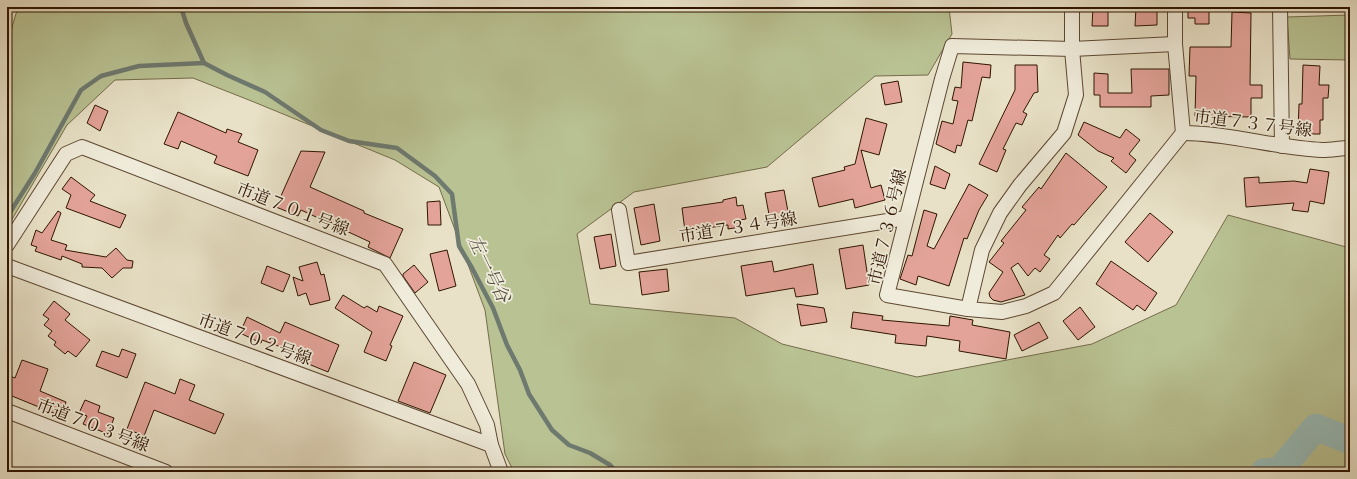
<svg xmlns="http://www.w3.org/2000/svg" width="1357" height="479" font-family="'IM FELL Double Pica','Noto Serif JP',serif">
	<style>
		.green { fill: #b9c293; stroke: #746c4a }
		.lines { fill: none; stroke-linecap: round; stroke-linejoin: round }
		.stream { stroke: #6e796f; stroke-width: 4.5 }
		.river { stroke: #98bcb9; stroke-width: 27 }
		.building { fill: #e3a399; stroke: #2f1500 }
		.minor-casing { stroke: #5d4832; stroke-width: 16 }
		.minor { stroke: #f0ecdb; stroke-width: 14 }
		.labels { text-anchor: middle; stroke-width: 3.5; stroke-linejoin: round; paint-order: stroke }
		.street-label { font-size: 17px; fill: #2f1500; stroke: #f0ecdb }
		.water-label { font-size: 18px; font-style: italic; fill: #544f41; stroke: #f0ecdb }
	</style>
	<rect width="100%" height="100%" fill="#e8e1c7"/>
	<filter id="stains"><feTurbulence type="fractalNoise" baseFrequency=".005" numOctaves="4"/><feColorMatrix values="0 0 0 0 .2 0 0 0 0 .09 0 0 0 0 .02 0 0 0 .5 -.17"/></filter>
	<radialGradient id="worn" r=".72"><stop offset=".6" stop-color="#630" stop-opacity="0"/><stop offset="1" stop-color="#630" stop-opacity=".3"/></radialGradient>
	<g class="green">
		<polygon points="18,7 949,7 952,34 928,75 875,76 767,167 634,192 577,234 590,304 735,318 782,344 917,377 1092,344 1176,305 1228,215 1350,248 1350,472 514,472 505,454 485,310 439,187 395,160 249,100 193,78 115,80 67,125 7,228 7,44"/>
		<polygon points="1349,15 1350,60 1290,59 1287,17"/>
	</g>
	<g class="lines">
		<g class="stream">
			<polyline points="181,7 186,23 204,63"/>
			<polyline points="204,63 227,75 265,92 321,130 349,141 397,148 435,176 452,194 459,246 472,268 493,308 507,345 520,370 529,394 552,430 569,445 590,453 610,465 617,472"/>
			<polyline points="7,217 35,173 81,90 101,76 139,66 204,63"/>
		</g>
		<polyline class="river" points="1264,472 1280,470 1316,427 1350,441"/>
	</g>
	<g class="building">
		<polygon points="1093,7 1108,7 1108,26 1092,26"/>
		<polygon points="1136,7 1157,7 1157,25 1135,26"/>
		<polygon points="1188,7 1209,7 1209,24 1195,24 1195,18 1188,18"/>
		<polygon points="1232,12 1251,13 1250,85 1262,85 1262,98 1251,98 1251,117 1195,116 1196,76 1189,76 1190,47 1231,47"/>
		<polygon points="963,62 991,65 990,78 982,77 972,121 968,120 961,146 957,145 955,153 936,144 942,121 953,124 958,101 952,100 955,87 961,88"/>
		<polygon points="1015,65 1037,65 1038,92 1034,93 1023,112 1027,114 1022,125 1016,123 1003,149 1006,150 997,172 979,164 1015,90"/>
		<polygon points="1303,65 1320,66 1319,85 1329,85 1328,98 1323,98 1323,120 1320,120 1320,134 1298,134 1299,104 1302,104"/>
		<polygon points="1131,69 1169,69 1169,95 1151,96 1151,107 1100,107 1100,95 1094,95 1094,73 1108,74 1108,93 1132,93"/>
		<polygon points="898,81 902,102 885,105 881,84"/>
		<polygon points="95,105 108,111 100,131 87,123"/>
		<polygon points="178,112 226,133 227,129 242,134 238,142 258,150 248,176 214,163 217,156 181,141 178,149 164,144"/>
		<polygon points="866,118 887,124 879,155 861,150 871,188 881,185 885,200 855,208 853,199 819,207 812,178 845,170 844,167 855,164"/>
		<polygon points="1084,122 1120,138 1126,129 1140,140 1129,154 1136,160 1126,173 1111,161 1114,158 1098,151 1078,135"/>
		<polygon points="301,151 325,152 310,187 364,211 364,213 403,229 390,258 368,247 370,242 301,210 298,216 276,207"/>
		<polygon points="1066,153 1107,187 1074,225 1072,224 1060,238 1058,235 1044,255 1050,259 1040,272 1035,268 1028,276 1018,263 1011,268 1025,295 1001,302 993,300 990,297 989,293 1003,272 989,262 1004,243 1001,241 1026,210 1022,207 1039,187 1041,189"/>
		<polygon points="935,166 950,174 945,189 930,184"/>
		<polygon points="1310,169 1329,172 1324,204 1310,201 1308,212 1292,210 1294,203 1246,207 1244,178 1259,177 1259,183 1294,181 1307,183"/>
		<polygon points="71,177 95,195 90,201 126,215 120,228 66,208 71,195 62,189"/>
		<polygon points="969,184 988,195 979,210 967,239 964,238 949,286 918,276 916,285 900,279 908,255 912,256 924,210 937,214 927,246 934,249"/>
		<polygon points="784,190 789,217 770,220 765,193"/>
		<polygon points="736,197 737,206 743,205 746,219 739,220 740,227 728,229 728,225 685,231 682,208 723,202 723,200"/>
		<polygon points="440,201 441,225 428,225 427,202"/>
		<polygon points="654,204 660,241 641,245 634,208"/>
		<polygon points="58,211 61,213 51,240 67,245 65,250 106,257 116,248 127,260 133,261 132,268 123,268 112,278 102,268 82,267 82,264 62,256 61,260 35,251 37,247 31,245 36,230 42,233"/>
		<polygon points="1150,213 1173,232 1148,262 1125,242"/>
		<polygon points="611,234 616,266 600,269 594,237"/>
		<polygon points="863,245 869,285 846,289 839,249"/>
		<polygon points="447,250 456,286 439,291 430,254"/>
		<polygon points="772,261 774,272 813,264 818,294 796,297 794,288 746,296 741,266"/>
		<polygon points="1111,261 1157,293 1145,311 1137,305 1133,310 1096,284"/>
		<polygon points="317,262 321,275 324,274 330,300 310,305 306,293 298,296 293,277 303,281 299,267"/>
		<polygon points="414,265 428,282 415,293 403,276 403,274"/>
		<polygon points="267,266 290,275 283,292 261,283"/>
		<polygon points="667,269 669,291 642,295 639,272"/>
		<polygon points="343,295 364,308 367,306 377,312 379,306 403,316 390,345 392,346 386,361 364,352 372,332 335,308"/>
		<polygon points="54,301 70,314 65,320 90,340 76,357 68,351 65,354 54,345 56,342 48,336 52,331 44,325 49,319 43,315"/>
		<polygon points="797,304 824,308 827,322 801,326"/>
		<polygon points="1080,307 1095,327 1078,340 1063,321"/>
		<polygon points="853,312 883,316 882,320 949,326 950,316 973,320 972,325 1010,332 1006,359 959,351 960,341 927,336 926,346 895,343 896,335 851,328"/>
		<polygon points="247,317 280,333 285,322 339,345 328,372 306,363 308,357 262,340 261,343 240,333"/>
		<polygon points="1039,322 1048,338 1022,351 1014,335"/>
		<polygon points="122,349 136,354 127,378 96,366 102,351 119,357"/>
		<polygon points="22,360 48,369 40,391 66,402 61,416 7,394 7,375 15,378"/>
		<polygon points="414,362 446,375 430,413 398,401"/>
		<polygon points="180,379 195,385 189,400 224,414 215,434 154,410 144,436 127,429 145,382 175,394"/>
		<polygon points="85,400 100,406 98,412 114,418 108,434 83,424 87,416 79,413"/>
	</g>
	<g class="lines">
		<g class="minor-casing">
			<g id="minor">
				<path d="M1175 7V44L1183 133C1229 133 1276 148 1322 150 1332 150 1341 148 1350 148"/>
				<polyline points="1280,7 1282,146"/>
				<polyline points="1175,44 1072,49 952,46 942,79 887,295 968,309 1002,312 1026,306 1054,293 1183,133"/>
				<polyline points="619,210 628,263 906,218"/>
				<polyline points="7,245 66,154 82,147 385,264 468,384 487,425 491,445 501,472"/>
				<polyline points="7,266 491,445"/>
				<polyline points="968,309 982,250 1000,213 1020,185 1064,133 1076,95 1072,49 1072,7"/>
				<polyline points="7,411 166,472"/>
			</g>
		</g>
		<use href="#minor" class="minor"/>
	</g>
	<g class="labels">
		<g class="street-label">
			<text transform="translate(1253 123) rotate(7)" y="6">市道７３７号線</text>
			<text transform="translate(293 209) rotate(21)" y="6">市道７０１号線</text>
			<text transform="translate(738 227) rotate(-9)" y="6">市道７３４号線</text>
			<text transform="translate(887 227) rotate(-77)" y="6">市道７３６号線</text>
			<text transform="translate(255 339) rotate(20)" y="6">市道７０２号線</text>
			<text transform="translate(93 425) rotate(21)" y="6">市道７０３号線</text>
		</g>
		<g class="water-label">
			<text transform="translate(489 269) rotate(64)" y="6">左一号谷</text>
		</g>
	</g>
	<rect width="1357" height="479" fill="none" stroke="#e8e1c7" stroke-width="24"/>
	<rect x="8" y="8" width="1341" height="463" fill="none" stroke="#2f1500" stroke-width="2"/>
	<rect x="12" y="12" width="1333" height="455" fill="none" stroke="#2f1500"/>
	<rect width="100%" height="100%" filter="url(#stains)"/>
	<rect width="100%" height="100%" fill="url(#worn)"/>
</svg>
